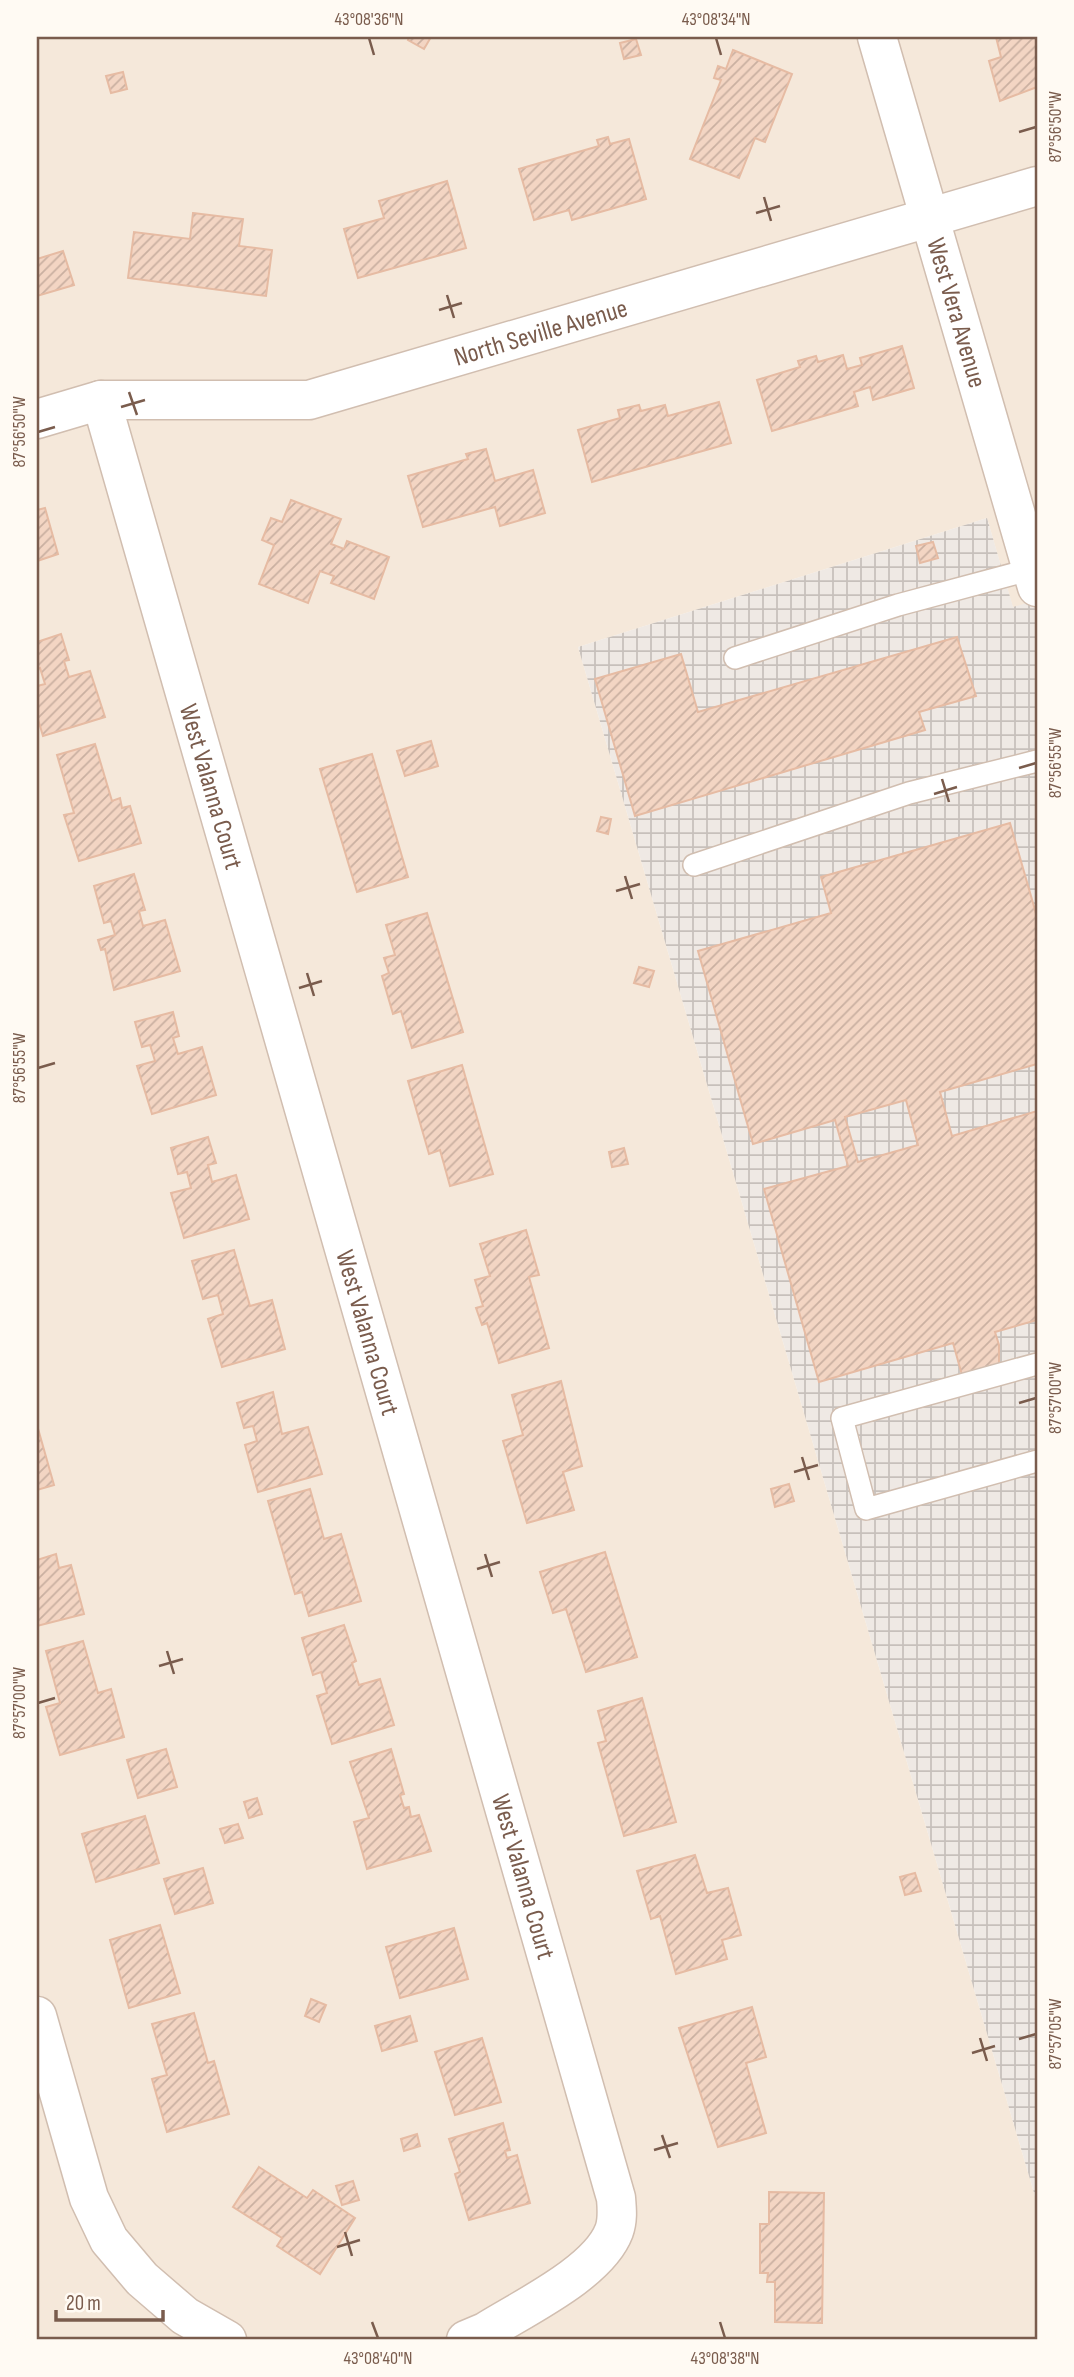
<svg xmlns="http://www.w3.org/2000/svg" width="1074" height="2377" font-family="'Sofia Sans Condensed',sans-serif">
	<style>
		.residential { fill: #f5e8da }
		.industrial { fill: url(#industrial-grid) }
		.building { fill: url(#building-hatch); stroke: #e6bba3; stroke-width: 2; fill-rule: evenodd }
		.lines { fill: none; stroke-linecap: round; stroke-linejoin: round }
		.lane-casing { stroke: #d1beb0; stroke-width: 24 }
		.street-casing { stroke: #d1beb0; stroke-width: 41 }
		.lane { stroke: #fff; stroke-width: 21 }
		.street { stroke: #fff; stroke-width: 38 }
		.ticks { fill: none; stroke: #7a5c4d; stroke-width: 2.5 }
		.labels { text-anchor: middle; stroke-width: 5; stroke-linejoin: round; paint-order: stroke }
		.street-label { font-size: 26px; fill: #7a5c4d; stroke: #fffaf3 }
		.neatline { fill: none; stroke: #7a5c4d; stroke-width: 2.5 }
		.ticks-label { font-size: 18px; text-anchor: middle; fill: #7a5c4d }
	</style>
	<defs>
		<pattern id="industrial-grid" width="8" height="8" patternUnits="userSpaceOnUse" patternTransform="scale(1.75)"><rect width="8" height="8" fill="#efe9e4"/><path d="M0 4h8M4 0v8" fill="none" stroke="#c7c0bb"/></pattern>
		<pattern id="building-hatch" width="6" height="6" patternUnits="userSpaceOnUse" patternTransform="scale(1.75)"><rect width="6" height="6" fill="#f3d5c3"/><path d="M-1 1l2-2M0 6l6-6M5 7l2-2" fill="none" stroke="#cab0a1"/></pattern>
	</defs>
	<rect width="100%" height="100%" fill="#fdf6ec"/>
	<polygon class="residential" points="37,37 1037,37 1037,600 1013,608 987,518 578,647 1037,2203 1037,2340 37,2340"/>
	<polygon class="industrial" points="987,518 1013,607 1037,600 1037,2203 578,647"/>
	<g class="building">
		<polygon points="409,37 431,37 424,49 408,40"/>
		<polygon points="996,37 1037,37 1037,87 1000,101 989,61 1001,57"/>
		<polygon points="636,39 641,55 624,59 620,43"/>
		<polygon points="733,50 792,74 765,142 755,138 739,178 690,159 721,80 714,78 718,66 726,69"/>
		<polygon points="123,72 127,89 111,93 106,76"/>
		<polygon points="608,137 610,144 629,139 646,199 572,220 569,210 534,220 519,169 599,146 597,140"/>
		<polygon points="447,181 466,248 358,278 344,229 384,218 379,201"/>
		<polygon points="193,213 243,219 239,246 272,250 266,296 128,278 134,232 190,239"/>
		<polygon points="63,251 74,285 37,296 37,259"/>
		<polygon points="902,346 914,388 873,400 870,387 854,392 858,406 772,431 757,380 800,367 798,361 816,356 818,362 843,355 847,369 862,365 860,358"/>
		<polygon points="719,402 731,443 592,482 578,430 620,418 618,410 639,405 641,411 665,405 668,416"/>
		<polygon points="486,449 495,481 533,470 545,513 500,526 495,507 423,527 408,476 468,459 466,454"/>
		<polygon points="291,500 341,519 331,544 344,549 347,541 389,557 374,599 331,583 334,576 320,571 308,603 259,584 274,545 262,540 271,518 282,522"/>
		<polygon points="45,508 58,554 37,561 37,510"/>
		<polygon points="933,542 938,558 920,563 916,546"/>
		<polygon points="61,634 69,660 64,661 69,677 90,671 105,717 43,736 37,716 37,686 45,684 40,668 37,669 37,642"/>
		<polygon points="957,637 976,696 919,712 925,730 635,816 595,679 681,654 698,712"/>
		<polygon points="431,741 438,766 405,776 397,751"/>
		<polygon points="95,744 112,801 120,798 122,808 130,806 141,843 79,861 64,815 74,813 57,755"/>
		<polygon points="372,754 408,877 357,892 320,769"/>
		<polygon points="601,817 611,819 608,834 597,831"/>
		<path d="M1010 823 1037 917V1064L940 1092 952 1136 1037 1111V1320L995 1332 999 1345V1364L962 1375 953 1343 819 1382 764 1189 848 1166 835 1120 753 1144 698 951 831 913 821 877ZM906 1100 918 1145 858 1162 845 1117Z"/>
		<polygon points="134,874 145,910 139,911 143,926 165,920 180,971 114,990 105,949 101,950 98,940 115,935 111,921 104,923 94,886"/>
		<polygon points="427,913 463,1032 412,1048 401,1011 393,1014 382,976 389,973 384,958 395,955 386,925"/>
		<polygon points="639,967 654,971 649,987 634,983"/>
		<polygon points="173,1012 179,1036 173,1038 178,1054 202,1047 216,1095 152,1114 137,1066 155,1061 150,1045 142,1047 135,1022"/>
		<polygon points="462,1065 493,1174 450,1186 440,1150 429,1154 408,1081"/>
		<polygon points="208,1137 216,1163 208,1165 212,1182 236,1175 249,1219 184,1238 171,1193 191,1188 187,1172 178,1174 171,1148"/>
		<polygon points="624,1148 628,1164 612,1167 609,1152"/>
		<polygon points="526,1230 539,1275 529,1277 549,1348 499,1363 487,1323 482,1325 476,1308 483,1306 475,1280 490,1276 480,1244"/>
		<polygon points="234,1250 250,1306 272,1300 285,1349 222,1367 208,1319 223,1314 218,1295 203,1299 192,1261"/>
		<polygon points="561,1381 582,1466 563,1472 574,1510 527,1523 503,1441 523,1435 512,1395"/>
		<polygon points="273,1392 282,1434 308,1427 322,1474 258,1492 245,1445 257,1441 253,1426 244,1428 237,1403"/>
		<polygon points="37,1425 54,1485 37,1490"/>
		<polygon points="789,1484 794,1501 775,1507 771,1489"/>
		<polygon points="310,1489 324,1539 341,1534 361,1601 309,1616 302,1592 295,1594 268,1501"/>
		<polygon points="605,1552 637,1657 586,1672 566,1609 553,1613 540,1572"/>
		<polygon points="56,1554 59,1568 71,1565 84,1614 37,1626 37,1560"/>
		<polygon points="344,1625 356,1661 352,1663 359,1685 380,1679 394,1725 332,1744 317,1696 327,1693 321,1672 313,1675 302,1638"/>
		<polygon points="83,1641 98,1693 111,1689 124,1737 60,1755 46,1707 60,1703 46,1651"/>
		<polygon points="642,1698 676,1822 624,1836 598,1743 606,1741 598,1711"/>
		<polygon points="166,1749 177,1787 138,1798 127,1760"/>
		<polygon points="391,1749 404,1794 400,1795 404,1808 409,1807 411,1817 419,1815 431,1851 367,1869 354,1822 369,1818 350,1762"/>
		<polygon points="257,1798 262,1814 249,1818 244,1802"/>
		<polygon points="145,1816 159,1863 96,1882 82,1834"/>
		<polygon points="238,1824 243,1838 225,1843 220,1829"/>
		<polygon points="695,1855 707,1893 728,1888 741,1935 722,1940 727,1959 676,1974 660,1916 651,1919 637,1871"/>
		<polygon points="203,1868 213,1903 175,1914 164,1879"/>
		<polygon points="915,1873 921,1891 905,1895 900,1877"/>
		<polygon points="160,1925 180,1993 129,2008 110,1940"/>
		<polygon points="454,1928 468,1979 400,1998 386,1947"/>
		<polygon points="311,1999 326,2005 319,2022 305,2016"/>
		<polygon points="752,2007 766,2057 746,2063 766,2133 718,2147 679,2028"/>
		<polygon points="194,2013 208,2063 214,2061 229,2114 167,2132 152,2079 167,2075 152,2024"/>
		<polygon points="410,2016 417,2041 382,2051 375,2026"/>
		<polygon points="482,2038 501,2102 455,2115 435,2052"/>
		<polygon points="503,2123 510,2150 505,2151 507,2158 517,2155 530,2203 469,2220 455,2174 460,2172 449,2139"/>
		<polygon points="417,2134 420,2146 404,2151 401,2139"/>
		<polygon points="259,2167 307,2198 313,2190 355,2218 320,2274 277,2246 282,2238 233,2207"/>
		<polygon points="353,2181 359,2200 342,2205 336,2186"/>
		<polygon points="769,2192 824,2193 822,2323 775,2322 775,2282 767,2282 768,2273 760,2273 760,2224 769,2224"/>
	</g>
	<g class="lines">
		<g class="lane-casing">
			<g id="lane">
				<polyline points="735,658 898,605 1032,569"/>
				<polyline points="694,865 909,793 1037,761"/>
				<polyline points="1037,1364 842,1418 866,1509 1037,1461"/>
			</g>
		</g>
		<g class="street-casing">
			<g id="street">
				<path id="s1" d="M877 37 1037 587"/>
				<path id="s2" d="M101 400 616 2198C617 2210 618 2220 614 2231 598 2273 523 2308 485 2332L466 2340"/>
				<path id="s3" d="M37 419 101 400H309L1037 186"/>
				<polyline points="37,2016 89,2198 109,2240 142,2279 185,2316 227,2340"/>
			</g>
		</g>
		<use href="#lane" class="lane"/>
		<use href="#street" class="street"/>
	</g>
	<path class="ticks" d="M369 38 374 55M716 38 721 55M1019 132 1036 127M764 197 771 221M756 213 780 206M447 295 454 318M439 310 462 303M129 392 137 415M121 407 145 400M38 432 55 427M1019 768 1036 763M942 779 949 802M934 794 957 787M625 876 632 899M616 891 640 884M307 973 314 996M299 988 322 981M38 1068 55 1063M1019 1403 1036 1398M802 1457 809 1480M794 1472 818 1465M485 1554 492 1577M477 1569 500 1562M167 1651 174 1674M159 1666 183 1659M38 1703 55 1698M980 2038 987 2061M1019 2039 1036 2034M972 2053 995 2046M662 2135 670 2158M654 2150 678 2143M345 2232 352 2256M337 2247 360 2240M372 2322 378 2338M720 2322 725 2338"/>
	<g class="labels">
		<g class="street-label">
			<text dy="9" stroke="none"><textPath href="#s1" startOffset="287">West Vera Avenue</textPath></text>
			<text dy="9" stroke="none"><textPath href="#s3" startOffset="516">North Seville Avenue</textPath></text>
			<text dy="9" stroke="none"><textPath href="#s2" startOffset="402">West Valanna Court</textPath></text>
			<text dy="9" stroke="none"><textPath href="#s2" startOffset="970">West Valanna Court</textPath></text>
			<text dy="9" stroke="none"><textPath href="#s2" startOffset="1536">West Valanna Court</textPath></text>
		</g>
	</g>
	<rect width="1074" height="2377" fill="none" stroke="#fffaf3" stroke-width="77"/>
	<path d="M56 2310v10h107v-10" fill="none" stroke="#7a5c4d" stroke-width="3.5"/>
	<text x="66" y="2310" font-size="21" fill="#7a5c4d" stroke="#fffaf3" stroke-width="5" paint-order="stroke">20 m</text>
	<rect x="38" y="38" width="998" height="2300" class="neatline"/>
	<g class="ticks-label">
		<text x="369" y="25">43°08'36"N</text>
		<text x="716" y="25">43°08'34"N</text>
		<text transform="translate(1055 127) rotate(-90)" y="6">87°56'50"W</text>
		<text transform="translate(19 432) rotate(-90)" y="6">87°56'50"W</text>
		<text transform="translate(1055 763) rotate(-90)" y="6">87°56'55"W</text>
		<text transform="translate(19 1068) rotate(-90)" y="6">87°56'55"W</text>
		<text transform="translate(1055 1398) rotate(-90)" y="6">87°57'00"W</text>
		<text transform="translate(19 1703) rotate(-90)" y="6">87°57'00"W</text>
		<text transform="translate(1055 2034) rotate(-90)" y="6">87°57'05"W</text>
		<text x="378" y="2364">43°08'40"N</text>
		<text x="725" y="2364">43°08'38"N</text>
	</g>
</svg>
